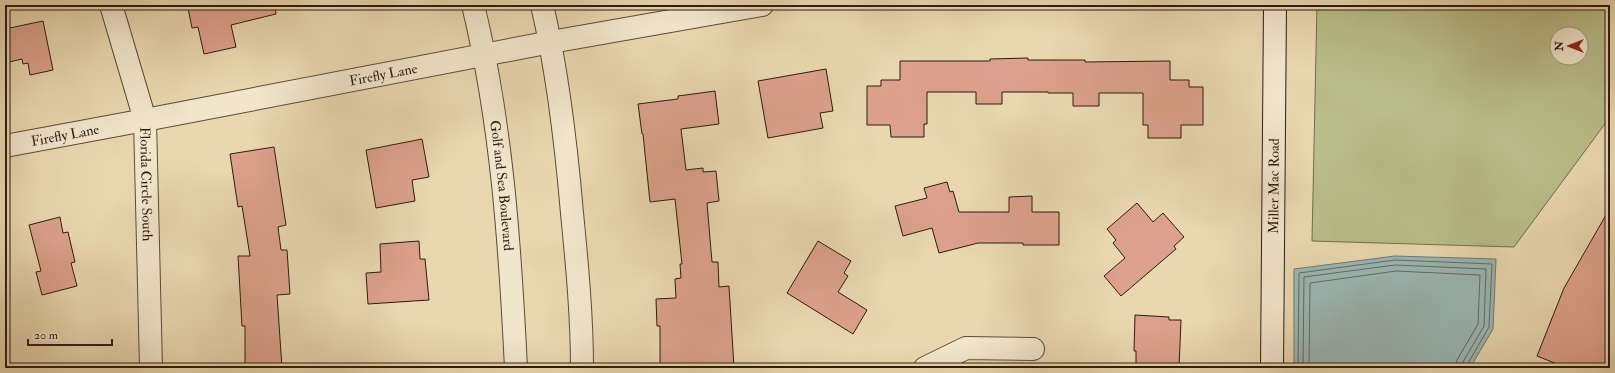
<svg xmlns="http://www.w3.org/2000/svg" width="1615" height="373" font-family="'IM FELL Double Pica',serif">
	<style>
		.green { fill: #b9bd89; stroke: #736c4d; fill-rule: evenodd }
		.water { fill: #9ab7b4; stroke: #6e7973 }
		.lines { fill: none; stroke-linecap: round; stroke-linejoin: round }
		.shore { stroke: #646a62; stroke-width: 1 }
		.building { fill: #dca18c; stroke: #2d1c11 }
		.street-casing { stroke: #5c4b38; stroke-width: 24 }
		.secondary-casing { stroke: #2d1c11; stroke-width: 24 }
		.street { stroke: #f1e5cb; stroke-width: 22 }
		.secondary { stroke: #f1e5cb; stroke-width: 22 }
		.labels { text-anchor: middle; stroke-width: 4; stroke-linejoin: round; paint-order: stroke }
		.street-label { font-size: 14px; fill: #2d1c11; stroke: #f1e5cb }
	</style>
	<rect width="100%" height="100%" fill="#e9d7af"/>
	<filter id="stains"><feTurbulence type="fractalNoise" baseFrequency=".005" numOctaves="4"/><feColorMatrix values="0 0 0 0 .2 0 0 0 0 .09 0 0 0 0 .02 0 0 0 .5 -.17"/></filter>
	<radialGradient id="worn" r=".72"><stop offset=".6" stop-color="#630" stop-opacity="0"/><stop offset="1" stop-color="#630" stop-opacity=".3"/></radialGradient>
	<path class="green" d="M1317 5H1610V117L1514 247 1312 241ZM1557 34H1581V58H1557Z"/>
	<polygon class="water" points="1395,256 1496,259 1493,329 1470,368 1294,368 1294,269"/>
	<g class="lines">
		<g class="shore">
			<polyline points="1298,368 1299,273 1395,260 1492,264 1489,327 1467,365 1467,368"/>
			<polyline points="1303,368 1304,277 1395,265 1486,269 1484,326 1463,362 1462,368"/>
			<polyline points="1309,368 1310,283 1396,271 1480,275 1478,324 1457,360 1456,368"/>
		</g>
	</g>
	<g class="building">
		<polygon points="192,5 275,5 276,14 231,25 236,47 204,54 198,27 192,28 188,8 193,7"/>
		<polygon points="43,21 53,70 30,75 28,63 23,64 22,59 5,63 5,29"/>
		<polygon points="1028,58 1028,60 1085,60 1085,62 1170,61 1170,80 1189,80 1189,87 1203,87 1203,125 1181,125 1181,138 1148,138 1148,125 1143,125 1143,93 1099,93 1099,106 1073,106 1073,93 1048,93 1048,92 1002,92 1002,104 976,104 976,92 927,92 927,124 924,124 924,137 891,137 890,125 867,125 867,86 881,86 881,80 900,80 900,61 990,61 990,59"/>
		<polygon points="826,69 833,111 820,113 823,128 768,138 758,81"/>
		<polygon points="715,91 719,124 681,129 686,170 703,168 703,172 716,171 719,201 707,203 712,262 718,262 719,287 729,286 734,368 660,368 660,326 657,326 656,299 676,298 675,279 681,278 680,264 682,264 675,199 650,202 643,134 642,134 638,104 678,99 678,96"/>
		<polygon points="422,139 429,177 412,180 415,201 376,208 366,150"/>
		<polygon points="274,147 286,225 278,227 281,250 287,250 290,294 277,295 282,368 245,368 245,326 242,326 238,256 250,256 242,206 238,207 230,154"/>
		<polygon points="947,182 950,192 953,191 959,212 1009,212 1009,197 1032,196 1032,212 1059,212 1059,245 1023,245 1023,243 978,243 939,253 932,228 903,236 895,206 927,198 924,188"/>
		<polygon points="1137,203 1153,222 1163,213 1184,237 1174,246 1176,249 1121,296 1104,276 1125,258 1113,243 1116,240 1107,229"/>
		<polygon points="1610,208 1610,368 1567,368 1537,356 1564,288"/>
		<polygon points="60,217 63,233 68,232 75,262 71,263 77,286 42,295 36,272 41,271 29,225"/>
		<polygon points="419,241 420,259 425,259 429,300 368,304 366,273 381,272 380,244"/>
		<polygon points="818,241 851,261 844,273 848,276 838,292 867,310 853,334 787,293"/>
		<polygon points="1135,315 1169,317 1169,320 1181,320 1179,368 1136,368 1136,351 1134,351"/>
	</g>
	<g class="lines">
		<g class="street-casing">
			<g id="street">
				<path id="s1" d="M111 5 145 120 151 368"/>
				<path id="s2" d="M473 5C502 124 510 246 516 368"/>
				<path d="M542 5C558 73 566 143 572 213 577 264 582 316 582 368"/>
				<path id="s3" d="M5 146 145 120 551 42 762 5"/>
				<polyline points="925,368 966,348 1033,349"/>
			</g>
		</g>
		<g class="secondary-casing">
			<g id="secondary">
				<path id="s4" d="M1272 368 1275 5"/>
			</g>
		</g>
		<use href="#street" class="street"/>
		<use href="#secondary" class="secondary"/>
	</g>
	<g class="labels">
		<g class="street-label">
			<text dy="5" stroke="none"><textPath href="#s3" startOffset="385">Firefly Lane</textPath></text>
			<text dy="5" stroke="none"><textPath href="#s3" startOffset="61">Firefly Lane</textPath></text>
			<text dy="5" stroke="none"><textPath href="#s1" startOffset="184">Florida Circle South</textPath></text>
			<text dy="5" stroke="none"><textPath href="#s2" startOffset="183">Golf and Sea Boulevard</textPath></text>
			<text dy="5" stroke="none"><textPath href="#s4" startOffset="182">Miller Mac Road</textPath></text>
		</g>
	</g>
	<rect width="1615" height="373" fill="none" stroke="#e9d7af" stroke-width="20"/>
	<rect x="6" y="6" width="1603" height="361" fill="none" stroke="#2d1c11" stroke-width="2"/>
	<rect x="10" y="10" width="1595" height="353" fill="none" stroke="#2d1c11"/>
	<g transform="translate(1569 46) rotate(270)"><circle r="19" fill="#f1e5cb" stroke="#a39581"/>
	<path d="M0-3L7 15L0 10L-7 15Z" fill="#8f2418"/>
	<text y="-6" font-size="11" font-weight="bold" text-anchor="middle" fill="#2d1c11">N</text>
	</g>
	<path d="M28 339v6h84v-6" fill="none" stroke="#2d1c11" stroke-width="2"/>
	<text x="34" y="339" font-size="12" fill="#2d1c11" stroke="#f1e5cb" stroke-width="3" paint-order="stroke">20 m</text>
	<rect width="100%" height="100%" filter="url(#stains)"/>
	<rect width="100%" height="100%" fill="url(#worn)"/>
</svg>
